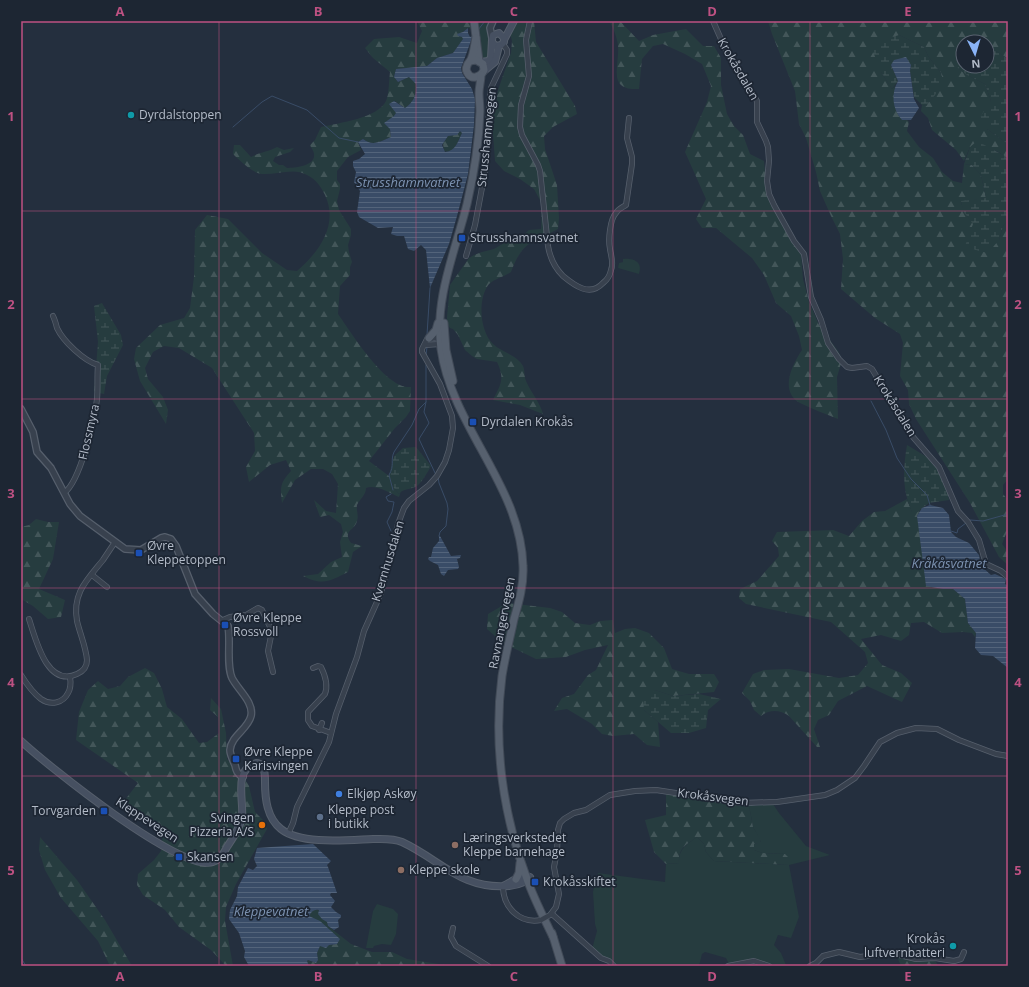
<svg xmlns="http://www.w3.org/2000/svg" width="1029" height="987" font-family="'Open Sans',sans-serif">
	<style>
		.green { fill: #263c3f }
		.forest { fill: url(#forest-firs) }
		.wetland { fill: url(#wetland-marsh) }
		.water { fill: url(#water-rules); fill-rule: evenodd }
		.lines { fill: none; stroke-linecap: round; stroke-linejoin: round }
		.stream { stroke: #394c67; stroke-width: 1 }
		.minor-casing { stroke: #565f6c; stroke-width: 6 }
		.tertiary-casing { stroke: #565f6c; stroke-width: 8 }
		.secondary-casing { stroke: #565f6c; stroke-width: 8 }
		.primary-casing { stroke: #414a57; stroke-width: 9 }
		.minor { stroke: #38414e; stroke-width: 4.5 }
		.tertiary { stroke: #38414e; stroke-width: 5.5 }
		.secondary { stroke: #465061; stroke-width: 6 }
		.primary { stroke: #56606e; stroke-width: 7 }
		.minor-bridge-casing { stroke: #565f6c; stroke-width: 6; stroke-linecap: butt }
		.minor-bridge { stroke: #38414e; stroke-width: 4.5 }
		.grid { fill: none; stroke: #bd5182; stroke-width: 1; stroke-opacity: 0.55 }
		.culture-dot { fill: #0f9aa8; stroke: #1d2633; stroke-width: 1.5 }
		.transit-dot { fill: #1a4fb4; stroke: #1d2633; stroke-width: 1.5 }
		.shop-dot { fill: #3f7fe0; stroke: #1d2633; stroke-width: 1.5 }
		.service-dot { fill: #5c6f8a; stroke: #1d2633; stroke-width: 1.5 }
		.food-dot { fill: #e8710a; stroke: #1d2633; stroke-width: 1.5 }
		.education-dot { fill: #8d6e63; stroke: #1d2633; stroke-width: 1.5 }
		.labels { text-anchor: middle; stroke-width: 3.5; stroke-linejoin: round; paint-order: stroke }
		.street-label { font-size: 12px; fill: #b4bcc9; stroke: #1d2633 }
		.poi-label { font-size: 12px; fill: #b4bcc9; stroke: #1d2633; text-anchor: start }
		.water-label { font-size: 13px; font-style: italic; fill: #7c92b1; stroke: #1d2633 }
		.neatline { fill: none; stroke: #bd5182; stroke-width: 1.5 }
		.grid-label { font-size: 13px; text-anchor: middle; font-weight: bold; fill: #bd5182 }
	</style>
	<defs>
		<pattern id="forest-firs" width="22" height="20" patternUnits="userSpaceOnUse"><rect width="22" height="20" fill="#263c3f"/><path d="M5 1l3.5 6h-7zM16 11l3.5 6h-7z" fill="#435659"/></pattern>
		<pattern id="wetland-marsh" width="20" height="14" patternUnits="userSpaceOnUse"><rect width="20" height="14" fill="#263c3f"/><path d="M1 5h8M5 5V1M11 12h8M15 12V8" fill="none" stroke="#435659"/></pattern>
		<pattern id="water-rules" width="6" height="5" patternUnits="userSpaceOnUse"><rect width="6" height="5" fill="#394c67"/><path d="M0 2.5h6" fill="none" stroke="#53647b"/></pattern>
	</defs>
	<rect width="100%" height="100%" fill="#242f3e"/>
	<g class="green">
		<path d="M480 21H488L489 22C488 34 492 46 489 57L485 59 481 57 479 46 478 23Z"/>
		<path d="M623 259C634 258 643 262 639 274L618 268 619 263 623 262Z"/>
		<path d="M773 804 779 813 806 846 830 855 789 865 799 917 791 938 778 935 774 945 781 953 786 965 768 964 752 960H742L729 964 726 958 705 952 702 954 699 966H616L601 957 592 949 597 931 595 924 593 892 598 873 665 882 666 864 679 863C678 850 686 844 697 837L704 844 706 852 714 861 789 865 785 854 762 853 754 850V844L761 842 753 827 749 806Z"/>
		<polygon points="377,904 393,909 398,914 396,934 391,945 382,944 374,946 373,948 366,948 373,911"/>
	</g>
	<g class="forest">
		<path d="M417 21H480L477 30 468 28 461 33 463 39 462 41 453 53 437 58 427 66 396 69 394 77 398 82 409 77 417 84C417 94 414 102 405 108L395 101 396 113 390 129 391 137C381 141 373 147 363 139L358 142 361 150 348 157 337 171V180L340 184V189L337 201 339 210 351 229V235L348 245 349 252 352 262 350 267V275L340 286 338 314C351 332 386 390 411 387L410 411 406 417 395 428 369 461 389 476 394 488 399 494 401 491 399 497C390 493 375 484 366 488 366 495 360 499 357 505 356 510 359 516 357 521 355 531 342 530 351 543L362 546 353 552 348 572C330 581 323 586 303 576L318 574 331 562 342 557 340 542 343 532 341 524 329 515 320 517 314 500 326 511 336 513 338 484 332 474 323 469H311L295 480 282 503C280 487 280 483 291 471L286 460 270 465 249 482 246 467 255 451 254 433 212 368 179 348 164 346 153 352 145 368 148 379 163 397 168 410 166 424 140 381 134 359 136 348 160 325 184 318 190 308 194 277 195 230 207 215 228 219 262 253 287 270 297 271C319 252 339 225 325 195 321 187 316 179 307 175 294 167 277 175 262 174 254 174 239 160 233 154L234 145H240L251 157C260 152 268 152 277 147L284 150 294 148 290 152 275 157 273 161 279 165H283L287 168C295 168 316 166 314 154 314 151 311 148 310 145L315 140 321 127C339 123 378 118 386 101 389 95 389 80 390 72L373 58 365 48 374 39 399 37 417 43 422 31Z"/>
		<path d="M507 21H534L536 42 575 106 577 114 553 127 544 136 545 149 557 185 559 218 558 229C549 234 540 237 532 242 521 248 515 261 511 272 505 276 494 279 489 284 477 299 480 332 493 344 501 352 517 355 523 366 525 370 524 377 526 381 531 393 540 402 543 414L520 405 493 400C501 384 505 379 497 362L477 359 472 356 465 350 458 335 453 329 450 328 447 324V317L450 285 469 258 474 255 482 252 494 249 504 243 517 241 529 230 541 229 542 204 534 189 520 179 504 171 495 161 492 119 498 90 511 53 512 41Z"/>
		<path d="M609 21H620L639 41 653 35 686 29 703 46H714L721 58V85L727 114 734 126 743 135 750 154 764 161 767 194 771 206 801 253 803 279 809 302 819 325 838 351 842 360 837 377 838 419C826 414 812 409 800 403 779 391 792 365 802 350L799 336 791 316 776 303 764 275 752 258 716 228H702L696 219 706 199 685 152 707 102 711 86 702 64 685 54 663 44 653 46 642 59 639 89C606 91 620 65 618 45 617 37 613 27 609 21Z"/>
		<path d="M768 21H1008V59L998 52 987 49V42H963V51H961L958 68 967 75 985 84 991 101 987 129 1008 144V160C997 147 985 148 970 147L964 161 956 150 932 130 928 118 921 111 922 105 926 106 943 84 941 73 928 56 924 47 899 35 881 72 892 89 897 84 895 87 902 120H907L909 122 907 131 919 147 933 158 942 172 953 181 962 183 964 164 972 165 981 175 986 198 961 202C966 223 982 230 999 240L1003 226 1008 220V479L1003 485V494L1008 500V529L1002 544 1008 552V565L999 557 970 503 916 419 909 404 908 390 900 376 903 343 900 334 875 318 841 289 843 259 840 234 831 216 820 191 816 172 806 138 799 124 795 91 772 34Z"/>
		<polygon points="460,131 462,133 455,148 449,152 444,151 443,143 448,136 453,135"/>
		<path d="M907 499 912 512H917L921 509 917 516 943 589H953L965 599 968 623 976 633 975 637 972 633 963 632 942 633 924 622 911 623 909 635 901 641 881 635 861 639 882 665 901 673 912 683 902 702 867 686 838 701 829 715 818 720 814 729 820 747H817L789 716C780 710 770 709 761 716L754 710 750 701 742 693 753 674 764 670 789 669 839 678 858 675 868 663 865 652 831 622 746 604 739 598 740 589 757 581 779 556 778 548 772 541 777 532 833 530 849 536 862 521 874 512 885 511Z"/>
		<polygon points="36,519 48,522 59,522 53,559 39,589 65,600 61,617 48,619 33,606 21,599 21,527 29,525"/>
		<polygon points="507,603 550,608 562,612 575,623 590,625 600,621 613,620 615,633 625,629 635,628 649,633 664,648 672,669 689,674 714,674 719,682 714,692 673,696 655,690 644,710 658,722 660,747 647,745 634,734 613,736 602,734 592,724 567,709 554,711 562,698 574,694 588,675 596,670 608,645 585,650 566,657 536,659 503,643 487,629 488,614"/>
		<polygon points="145,668 154,673 162,689 167,707 182,719 199,743 207,742 219,733 218,717 210,710 211,698 221,709 226,733 227,759 244,778 249,786 255,812 264,821 267,829 236,884 226,907 225,921 233,966 226,966 211,950 179,927 165,910 143,895 137,885 138,874 154,860 161,851 163,832 142,816 121,805 138,783 76,740 79,712 88,690 98,681 108,689 120,686 128,677"/>
		<path d="M666 793 764 804 749 806 753 827 760 839 761 843 754 844V850L762 853 785 854 790 859 789 865 714 861 706 852 704 844 697 837C685 845 678 849 679 863L666 864 654 852 645 820 666 815Z"/>
		<polygon points="40,837 77,880 105,920 132,966 110,966 98,941 61,898 45,870 39,850"/>
		<path d="M315 909 320 911 327 922 328 926 351 944 372 952H392L407 959 451 966H309L307 961 308 960 312 962 318 960 317 953 320 946 336 944C328 930 324 923 309 916L312 911Z"/>
		<polygon points="896,954 927,959 936,962 938,966 901,966"/>
	</g>
	<g class="wetland">
		<polygon points="899,35 924,47 928,56 941,73 944,84 926,106 922,105 914,97 910,71 911,65 891,65 898,81 892,89 881,72 870,44"/>
		<polygon points="987,49 998,52 1008,59 1008,144 987,129 980,117 991,101 985,84 967,75 958,68 955,58 961,51 963,51 963,66 987,66"/>
		<polygon points="977,141 1005,156 1008,160 1008,220 1003,226 999,240 988,253 979,251 965,246 973,224 963,211 961,201 986,198 981,175 972,165 964,164 970,147"/>
		<polygon points="102,303 121,335 123,345 107,376 104,394 94,392 98,342 94,306"/>
		<path d="M907 445 932 460 945 477 949 500 929 503 917 512H912C902 490 903 469 907 445Z"/>
		<path d="M416 447 431 466C427 473 423 481 417 486 411 490 403 488 399 494L394 488 389 476 393 459 395 455 403 448Z"/>
		<polygon points="655,690 673,696 699,694 721,699 708,710 706,728 689,733 671,733 644,710 643,699"/>
	</g>
	<g class="water">
		<path d="M468 28V33L470 37 472 36V38L461 68 462 73 472 89 475 99 474 125 468 174 457 216 449 244 430 288 426 250 421 245 414 251 408 249 404 236H397L391 234 393 227 378 228 359 217 357 212 360 191 354 182 356 172 353 166V161L359 159 365 154 358 142 363 139C373 147 381 141 391 137L390 129 384 123 394 116 396 113 389 104 394 101 405 108C414 102 417 94 416 84L409 77 398 82 394 77 396 69 427 66 437 58 453 53 463 39 462 37 458 36 457 34 463 32ZM460 131 462 133C458 141 456 151 445 152L442 145 448 136 457 135Z"/>
		<path d="M906 57 911 65 910 71 914 99 919 108 911 120H902C892 109 891 93 898 81L891 65 894 60Z"/>
		<polygon points="930,505 943,508 949,515 951,532 956,537 969,543 979,555 981,566 991,575 995,574 1006,579 1005,584 1008,586 1008,668 993,656 981,655 975,648 976,633 968,623 965,599 953,589 943,589 926,586 917,516 922,508"/>
		<polygon points="439,536 440,536 451,556 461,555 460,558 457,559 459,567 458,569 448,570 444,576 441,574 438,565 430,561 428,559 429,557 431,557 433,548 439,541"/>
		<path d="M313 844 331 861 327 865 328 867 337 893H331L330 895 335 901 331 907 336 912 341 915V917L338 920 339 927 334 930 328 926 327 922 322 919 318 914 319 910C314 909 312 911 309 916L320 921 340 939 337 944 329 945 326 948 320 946 317 953 318 960 316 963 308 960 307 961 309 966H249L244 957 245 951 239 933 229 919 230 910 237 896 238 887 248 868 253 870 257 866 254 859 257 848Z"/>
	</g>
	<g class="lines">
		<g class="stream">
			<polyline points="478,30 485,21"/>
			<polyline points="233,127 262,102 272,96 307,110 339,138 358,142"/>
			<polyline points="427,335 430,288"/>
			<polyline points="426,355 427,347"/>
			<polyline points="426,365 426,402 424,412 429,423 419,439 436,475"/>
			<polyline points="871,401 886,430 897,458 911,479 927,495 930,505"/>
			<polyline points="438,477 439,483 447,503 448,509 446,526 440,532 439,536"/>
			<path d="M393 490 389 475C395 465 390 461 394 452L412 425 419 409 426 402"/>
			<polyline points="970,520 983,521 1008,514"/>
			<polyline points="391,531 387,522 392,512 394,502 388,501 386,497 391,494"/>
			<polyline points="951,531 957,533 958,529 966,523"/>
			<polyline points="21,958 26,966"/>
		</g>
		<g class="minor-casing">
			<g id="minor">
				<path d="M530 21 526 40 529 76 521 105 520 127 522 135 538 165 540 171 548 246C550 258 554 267 563 276 575 286 590 297 603 283 607 280 610 275 611 270 614 263 611 256 610 249 608 240 610 219 616 213 618 209 623 207 626 205L632 164V157L627 138 629 118"/>
				<polyline points="713,21 728,55 736,65 743,78 757,101 757,122 766,141 768,147 769,161 767,181 769,194 774,205 794,241 804,254 811,297 821,320 828,343 839,359 847,367 852,368 867,366 872,369 913,437 939,467 958,511 968,522 979,540 986,564 1001,571 1008,577"/>
				<polyline points="466,256 475,225 487,161 489,107 491,88 507,54 507,50 503,44"/>
				<path d="M53 316C55 320 56 324 57 328 63 341 84 361 98 365 97 376 98 388 97 399 95 419 80 482 64 493"/>
				<polyline points="425,345 440,344 442,342"/>
				<polyline points="92,575 107,587"/>
				<path d="M29 619C36 640 47 688 77 674 84 671 87 667 87 660 86 647 80 634 77 621 72 593 87 580 103 560 107 554 111 548 115 542"/>
				<polyline points="223,620 230,617 246,615 258,608 262,610 271,629 271,636 268,651 273,672"/>
				<path d="M313 668 318 666 321 667C325 675 328 686 325 694L308 712V720L312 726 331 733"/>
				<path d="M21 675C26 683 33 693 41 699 51 706 63 703 68 693 71 688 71 683 70 677"/>
				<polyline points="319,730 322,723"/>
				<polyline points="288,834 293,823 297,807 329,742 336,714 357,657 364,631 381,593 398,524 404,508 409,501 429,485 437,476 445,462 449,450 453,428 452,416 440,384 422,352 422,349 427,339 436,338 442,339"/>
				<path d="M503 886C503 907 519 924 541 920"/>
				<polyline points="552,914 601,958 609,961 614,966"/>
				<polyline points="550,915 556,907 559,894 554,867 557,851 558,830 560,823 564,819 574,813 586,810 610,795 635,791 656,790 741,803 777,802 825,795 837,790 855,778 864,766 880,742 897,733 916,728 937,729 959,740 996,754 1008,756"/>
				<polyline points="453,928 451,937 456,946 488,966"/>
				<polyline points="728,966 754,961 769,966"/>
				<polyline points="810,966 816,963 823,956 839,952 860,957 891,953 916,959 935,958 954,961 961,959 964,952"/>
			</g>
		</g>
		<g class="tertiary-casing">
			<g id="tertiary">
				<polyline points="492,38 490,28 493,21"/>
				<path d="M21 409 33 432 37 452 51 468 70 504 80 516 125 549 141 550 161 538 165 537 171 539 176 546 195 594 213 614 228 626C231 640 226 665 232 678 238 690 254 702 251 716 248 729 231 736 230 750 230 755 233 760 235 765 236 770 237 774 243 777"/>
			</g>
		</g>
		<g class="secondary-casing">
			<g id="secondary">
				<polyline points="504,40 514,21"/>
				<polyline points="481,62 488,61 491,58 492,40 493,35 499,33 504,38 504,42 501,45 496,46 492,42"/>
				<polyline points="483,72 495,62 499,46"/>
				<path d="M21 741C47 765 182 874 213 862 220 860 224 853 227 847 233 838 240 828 242 817 244 801 233 769 256 763 259 763 261 764 263 767 265 771 265 777 265 782 265 799 267 818 281 829 301 845 348 840 373 839 382 839 393 838 402 842 441 860 461 890 509 886 517 885 526 883 530 877 520 874 512 882 503 886"/>
			</g>
		</g>
		<g class="primary-casing">
			<g id="primary">
				<polyline points="474,21 479,61"/>
				<path d="M470 61 476 60 483 64 484 70C481 77 471 81 467 72 466 70 466 68 467 66 468 62 468 64 470 61 474 55 474 45 476 38"/>
				<path d="M481 75C481 81 479 87 479 93 479 99 480 105 480 111 479 142 474 174 467 204 455 252 434 299 441 349 452 427 521 486 523 566 524 584 519 602 514 619 510 638 505 657 502 676 493 744 503 815 527 879 534 899 544 918 553 937"/>
				<polyline points="444,323 446,350 453,381"/>
				<polyline points="429,338 436,330 438,323"/>
				<polyline points="516,879 519,873 520,863"/>
				<polyline points="552,933 562,966"/>
			</g>
		</g>
		<use href="#minor" class="minor"/>
		<use href="#tertiary" class="tertiary"/>
		<use href="#secondary" class="secondary"/>
		<use href="#primary" class="primary"/>
		<g class="minor-bridge-casing">
			<polyline id="minor-bridge" points="541,920 550,915"/>
		</g>
		<use href="#minor-bridge" class="minor-bridge"/>
	</g>
	<path class="grid" d="M219 21V966M416 21V966M613 21V966M810 21V966M21 211H1008M21 399H1008M21 588H1008M21 776H1008"/>
	<g class="culture-dot">
		<circle cx="131" cy="115" r="4"/>
		<circle cx="953" cy="946" r="4"/>
	</g>
	<g class="transit-dot">
		<rect x="458" y="234" width="8" height="8" rx="2"/>
		<rect x="469" y="418" width="8" height="8" rx="2"/>
		<rect x="135" y="549" width="8" height="8" rx="2"/>
		<rect x="221" y="621" width="8" height="8" rx="2"/>
		<rect x="232" y="755" width="8" height="8" rx="2"/>
		<rect x="100" y="807" width="8" height="8" rx="2"/>
		<rect x="175" y="853" width="8" height="8" rx="2"/>
		<rect x="531" y="878" width="8" height="8" rx="2"/>
	</g>
	<circle class="shop-dot" cx="339" cy="794" r="4"/>
	<circle class="service-dot" cx="320" cy="817" r="4"/>
	<circle class="food-dot" cx="262" cy="825" r="4"/>
	<g class="education-dot">
		<circle cx="455" cy="845" r="4"/>
		<circle cx="401" cy="870" r="4"/>
	</g>
	<g class="labels">
		<g class="street-label">
			<text transform="translate(738 69) rotate(60)" y="4">Krokåsdalen</text>
			<text transform="translate(487 137) rotate(-84)" y="4">Strusshamnvegen</text>
			<text transform="translate(895 406) rotate(58)" y="4">Krokåsdalen</text>
			<text transform="translate(89 432) rotate(-77)" y="4">Flossmyra</text>
			<text transform="translate(388 561) rotate(-73)" y="4">Kvernhusdalen</text>
			<text transform="translate(502 623) rotate(-79)" y="4">Ravnangervegen</text>
			<text transform="translate(713 797) rotate(7)" y="4">Krokåsvegen</text>
			<text transform="translate(147 820) rotate(33)" y="4">Kleppevegen</text>
		</g>
		<g class="poi-label">
			<text x="139" y="119">Dyrdalstoppen</text>
			<text x="470" y="242">Strusshamnsvatnet</text>
			<text x="481" y="426">Dyrdalen Krokås</text>
			<text x="147" y="550">Øvre<tspan x="147" dy="14">Kleppetoppen</tspan></text>
			<text x="233" y="622">Øvre Kleppe<tspan x="233" dy="14">Rossvoll</tspan></text>
			<text x="244" y="756">Øvre Kleppe<tspan x="244" dy="14">Karisvingen</tspan></text>
			<text x="347" y="798">Elkjøp Askøy</text>
			<text x="328" y="814">Kleppe post<tspan x="328" dy="14">i butikk</tspan></text>
			<text x="96" y="815" text-anchor="end">Torvgarden</text>
			<text x="254" y="822" text-anchor="end">Svingen<tspan x="254" dy="14">Pizzeria A/S</tspan></text>
			<text x="463" y="842">Læringsverkstedet<tspan x="463" dy="14">Kleppe barnehage</tspan></text>
			<text x="187" y="861">Skansen</text>
			<text x="409" y="874">Kleppe skole</text>
			<text x="543" y="886">Krokåsskiftet</text>
			<text x="945" y="943" text-anchor="end">Krokås<tspan x="945" dy="14">luftvernbatteri</tspan></text>
		</g>
		<g class="water-label">
			<text x="408" y="187">Strusshamnvatnet</text>
			<text x="949" y="568">Kråkåsvatnet</text>
			<text x="271" y="916">Kleppevatnet</text>
		</g>
	</g>
	<rect width="1029" height="987" fill="none" stroke="#1d2633" stroke-width="44"/>
	<g transform="translate(975 54) rotate(175)"><circle r="19" fill="#1d2633" stroke="#59626f"/>
	<path d="M0-3L7 15L0 10L-7 15Z" fill="#8ab4f8"/>
	<text y="-6" font-size="11" font-weight="bold" text-anchor="middle" fill="#b4bcc9">N</text>
	</g>
	<rect x="22" y="22" width="985" height="943" class="neatline"/>
	<g class="grid-label">
		<text x="120" y="16">A</text>
		<text x="318" y="16">B</text>
		<text x="514" y="16">C</text>
		<text x="712" y="16">D</text>
		<text x="908" y="16">E</text>
		<text x="11" y="121">1</text>
		<text x="1018" y="121">1</text>
		<text x="11" y="309">2</text>
		<text x="1018" y="309">2</text>
		<text x="11" y="498">3</text>
		<text x="1018" y="498">3</text>
		<text x="11" y="687">4</text>
		<text x="1018" y="687">4</text>
		<text x="11" y="875">5</text>
		<text x="1018" y="875">5</text>
		<text x="120" y="981">A</text>
		<text x="318" y="981">B</text>
		<text x="514" y="981">C</text>
		<text x="712" y="981">D</text>
		<text x="908" y="981">E</text>
	</g>
</svg>
